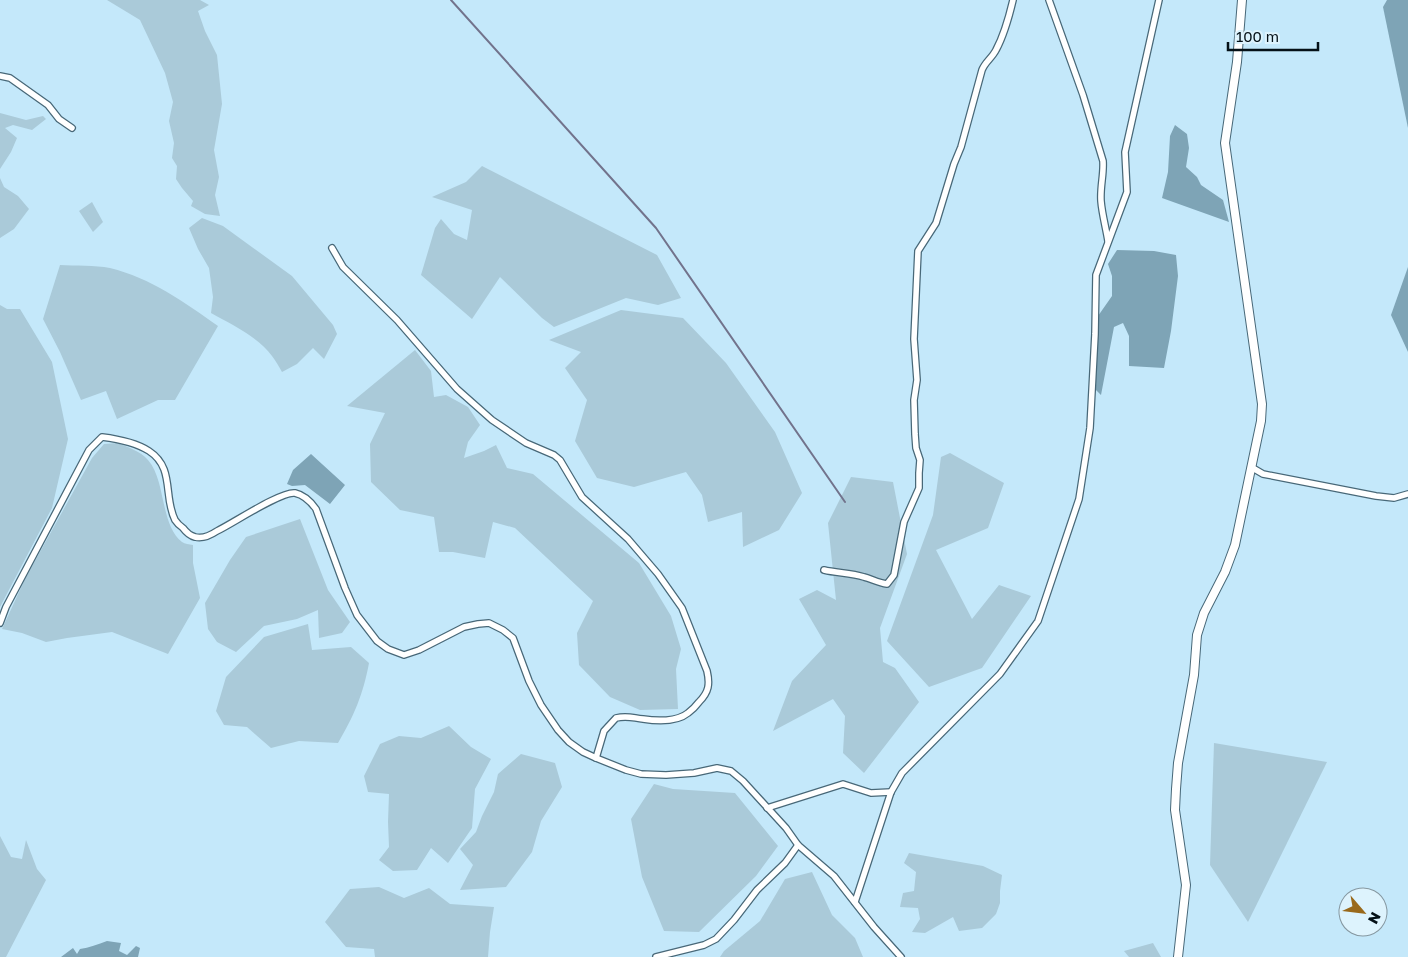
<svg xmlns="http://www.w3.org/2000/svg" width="1408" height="957" font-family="'Golos Text',sans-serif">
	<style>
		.green { fill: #aacad9 }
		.forest { fill: #7ea4b6 }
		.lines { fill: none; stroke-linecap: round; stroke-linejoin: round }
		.stream { stroke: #72738c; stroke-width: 2 }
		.minor-casing { stroke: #486878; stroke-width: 8 }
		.tertiary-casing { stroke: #486878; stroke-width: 10 }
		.minor { stroke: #fff; stroke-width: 5.5 }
		.tertiary { stroke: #fff; stroke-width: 8 }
	</style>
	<rect width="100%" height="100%" fill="#c4e8fa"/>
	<g class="green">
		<polygon points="107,0 200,0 209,5 198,11 205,31 217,55 222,104 214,150 219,177 215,195 220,216 205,214 191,206 193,201 182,188 176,179 177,166 172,158 174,143 169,121 173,102 165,73 140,20"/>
		<polygon points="0,113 26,120 43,116 46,119 32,130 13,125 5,128 17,138 11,152 0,169"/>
		<polygon points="482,166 657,255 681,298 658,305 626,298 554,327 542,318 500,277 472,319 421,275 435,228 441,219 454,234 467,240 472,210 432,197 466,182"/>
		<polygon points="0,178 4,187 18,196 29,209 14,229 0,238"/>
		<polygon points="92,202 103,222 93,232 79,211"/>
		<path d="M202 218 223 226 292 276 333 325 337 334 324 359 313 348 297 364 282 372C279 367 276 361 272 356 258 337 231 324 211 313L213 297 209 268 198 249 189 228Z"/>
		<path d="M60 265C75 266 95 265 110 268 151 278 184 302 218 326L175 400H158L117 419 106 391 81 400 60 352 43 319Z"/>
		<polygon points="0,305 7,309 20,309 52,362 68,439 52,508 0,607"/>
		<polygon points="621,310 683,318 726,363 775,432 802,493 779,530 743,547 742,512 708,522 702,495 686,472 634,487 597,478 575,441 587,400 565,368 581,352 549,340"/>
		<polygon points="415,350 431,371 434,397 446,395 468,407 480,425 468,442 464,458 484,451 496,445 507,468 533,474 639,563 671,616 681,649 676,669 678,709 640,710 610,697 579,665 577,633 593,601 515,528 493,522 485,558 453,552 439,552 434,517 400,510 371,482 370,444 385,413 347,406"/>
		<path d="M117 443C128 447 140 451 148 460 166 480 160 525 182 542 185 544 189 544 193 545V563L200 598 168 654 112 632 67 638 46 642 22 633 2 629 25 579 92 458 104 444Z"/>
		<polygon points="950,453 1004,483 988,528 936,550 972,619 999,585 1031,596 982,668 929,687 887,641 933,515 941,457"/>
		<polygon points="851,477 893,482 907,554 880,628 883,662 895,668 919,702 864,773 843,753 845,716 833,699 773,731 792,681 826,645 799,599 817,590 836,600 828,523"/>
		<polygon points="300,519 328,590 350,622 342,633 319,638 318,610 297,619 264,626 236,652 217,642 208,629 205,603 230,560 246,537"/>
		<path d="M308 624 312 650 351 647 369 663C363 695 354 716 338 743L299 741 271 748 247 727 224 725 216 711 226 677 264 637Z"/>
		<polygon points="449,726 471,747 491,759 475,789 472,828 448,863 431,848 417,870 393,871 379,860 389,847 388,822 389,794 368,792 364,776 380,744 399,736 421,738"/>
		<polygon points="1214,743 1327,762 1248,922 1210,865"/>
		<polygon points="521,754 555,763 562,787 541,821 532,852 506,887 460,890 473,865 460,849 476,832 482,816 494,792 498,774"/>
		<polygon points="654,784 673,789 735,793 778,846 756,876 699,932 664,931 642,877 631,819"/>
		<polygon points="0,836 11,857 22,859 26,840 37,869 46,880 6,957 0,957"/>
		<polygon points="909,853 983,866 1002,875 1000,891 1000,903 996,914 982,928 959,931 953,917 925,933 912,932 920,919 918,908 900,907 903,893 914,891 916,872 904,863"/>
		<polygon points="812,872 832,915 855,938 863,957 720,957 724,951 760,921 785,879"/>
		<polygon points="379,887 404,898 429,888 450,904 494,907 490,932 488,957 375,957 374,949 346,947 325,922 350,889"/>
		<polygon points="1153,943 1161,957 1129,957 1124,951"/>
	</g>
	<g class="forest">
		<polygon points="1387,0 1408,0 1408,128 1383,7"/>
		<polygon points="1175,125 1187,134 1189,148 1186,167 1197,177 1201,185 1223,200 1229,222 1162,198 1168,172 1170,136"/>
		<polygon points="1117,250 1154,251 1176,255 1178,276 1171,331 1164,368 1129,366 1129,336 1123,323 1114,327 1101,395 1095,389 1098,316 1112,296 1112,276 1108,264"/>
		<polygon points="1408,267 1408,352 1391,315"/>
		<polygon points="311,454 345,485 330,504 305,485 292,486 287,484 293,470"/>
		<path d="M107 941 121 943 119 951 127 955 136 946 140 948 138 957H61L73 948 77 954 80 949C89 948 98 944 107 941Z"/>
	</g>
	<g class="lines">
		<polyline class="stream" points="451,0 656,228 845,502"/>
		<g class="minor-casing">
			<g id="minor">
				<path d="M1049 0 1083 95 1103 161C1104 174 1100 187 1101 201 1102 214 1106 228 1108 241"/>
				<polyline points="0,76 10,78 48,105 59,119 72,128"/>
				<path d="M332 248 343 267 397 320 457 389 492 420 526 443 554 455 560 460 582 497 628 539 658 574 682 608 707 671C710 684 709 692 699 702 696 706 692 710 688 713 677 722 656 721 643 719 633 718 627 715 616 718L604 731 596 758"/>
				<polyline points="1251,467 1263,474 1376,496 1394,498 1408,494"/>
				<path d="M824 570C837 573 851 573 864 577 872 579 878 583 887 584L894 575 904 522 919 488V473L920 460 916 448 915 434 914 400 917 380 914 339 918 251 936 223 954 164 961 147 982 70C985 62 992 58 996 50 1004 35 1009 17 1013 0"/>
				<path d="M0 623 6 607 89 450 102 437C118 439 135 442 149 451 175 468 163 496 175 520 177 523 180 526 183 528 186 532 191 536 195 537 202 539 211 535 217 531 232 524 281 491 295 493 304 495 311 502 316 509L345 588 357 615 377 641 388 649 404 655 419 650 464 627 478 624 489 623 503 630 513 638 529 681 541 705 558 730 569 742 583 752 596 758 626 770 641 774 666 775 694 773 717 768 731 771 743 781 786 828 798 845 834 876 874 927 901 957"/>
				<polyline points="767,808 843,784 871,793 891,792"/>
				<polyline points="855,902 891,792 902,773 1000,674 1038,621 1079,499 1090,428 1095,334 1096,275 1127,192 1125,152 1159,0"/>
				<polyline points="656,957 704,945 716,939 734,920 757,890 785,863 798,845"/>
			</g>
		</g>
		<g class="tertiary-casing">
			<polyline id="tertiary" points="1178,957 1186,885 1175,810 1176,789 1178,763 1194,675 1197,635 1204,613 1225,572 1235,545 1261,421 1262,404 1225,143 1237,62 1242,0"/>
		</g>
		<use href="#minor" class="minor"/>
		<use href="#tertiary" class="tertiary"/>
	</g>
	<g transform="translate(1363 912) rotate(118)"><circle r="24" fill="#ddf3fd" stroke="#8698a1"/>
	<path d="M0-4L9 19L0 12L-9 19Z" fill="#99691b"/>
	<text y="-8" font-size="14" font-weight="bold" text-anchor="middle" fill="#041016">N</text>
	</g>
	<path d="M1228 42v8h90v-8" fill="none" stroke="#041016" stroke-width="2.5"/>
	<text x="1236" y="42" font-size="15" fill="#041016" stroke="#ddf3fd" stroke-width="4" paint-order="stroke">100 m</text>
</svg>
